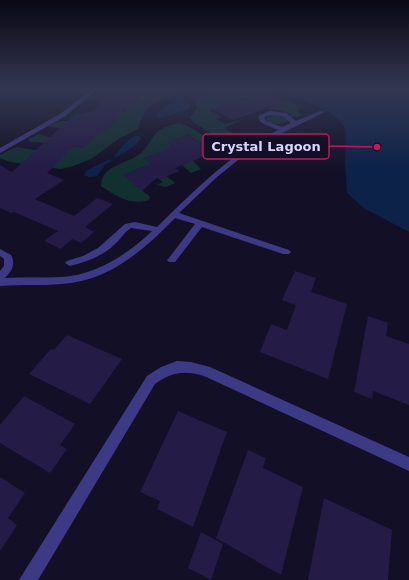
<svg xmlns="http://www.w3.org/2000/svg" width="409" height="580" font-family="'DejaVu Sans',sans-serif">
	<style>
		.green { fill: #12302f }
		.water { fill: #0c2248 }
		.building { fill: #241b47 }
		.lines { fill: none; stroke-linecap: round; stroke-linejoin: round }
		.minor { fill: #3d3a85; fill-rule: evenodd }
		.leader { fill: none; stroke: #c2185b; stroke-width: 1.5 }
		.callout-dot { fill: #c2185b; stroke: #130f26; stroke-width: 1.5 }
		.callout { fill: #130f26; stroke: #c2185b; stroke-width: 1.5 }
		.callout-label { font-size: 13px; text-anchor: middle; font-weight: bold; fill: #d9d4ff }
	</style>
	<rect width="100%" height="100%" fill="#130f26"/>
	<g class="green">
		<path d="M125 89 146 91 147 89H172L169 97C149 104 144 108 138 129L120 138 91 159 73 166 61 169 10 162 0 158V155L16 147 40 151 53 143 30 142 28 139 39 134 57 140 55 143 84 148 69 129 49 127C58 119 68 121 80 122L76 129 105 132 116 120 90 117 87 115 79 114 98 110 125 112 131 102 113 99 137 100 140 93H114L104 96 92 97 100 91Z"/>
		<polygon points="251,91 265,93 248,99 244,98 209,110 222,117 217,119 225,124 245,118 225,128 236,137 215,136 193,122 190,117 197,109 196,101 198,98 210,95"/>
		<polygon points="287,101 300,106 298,111 301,115 296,117 291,116 291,114 283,110 267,109"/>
		<path d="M275 115 281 116 287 120V121C281 126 272 125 266 120L267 117Z"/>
		<path d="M179 123C193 126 199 135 211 138 219 140 225 139 232 144L228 151 216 155 210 152 213 151 188 135 167 142 193 161 201 169 191 173 182 165 187 163 170 152 144 158 175 183 166 187 156 185 163 182 143 167 124 175 150 197 149 200C131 206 116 196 101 186 102 165 123 165 137 156 146 151 150 140 156 133 162 127 172 125 179 123Z"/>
	</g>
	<g class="water">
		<polygon points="276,89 409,89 409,232 365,209 347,193 345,164 346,130 338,119 327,111 323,113 319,111 324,109 322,108"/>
		<path d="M186 100 191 103 189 109 162 118 156 117V115C165 106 173 101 186 100Z"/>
		<path d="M135 136H140L141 139C134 147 125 153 116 157L114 156C122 149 123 142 135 136Z"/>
		<polygon points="110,159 112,161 105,165 97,176 89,177 84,175 87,170"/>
	</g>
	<g class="building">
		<polygon points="112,89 144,89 105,132 100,132 84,148 73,146 47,173 64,180 35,199 74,216 97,198 113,204 85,227 94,232 81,243 72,239 61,249 44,241 58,231 14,212 11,213 0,208 0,165 12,172 75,114 90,115"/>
		<polygon points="265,94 284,102 233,120 212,109 244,99 247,100"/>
		<polygon points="187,135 213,151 202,154 205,156 175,168 180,171 160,179 158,177 142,191 123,175 151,164 144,158 172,146 167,142"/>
		<polygon points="295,271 316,278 311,292 347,304 328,379 260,352 271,324 287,330 296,305 282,300"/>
		<polygon points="368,316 388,323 386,336 409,344 409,405 373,391 372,399 354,392"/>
		<polygon points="67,335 122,359 90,404 29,374 51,349 54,350"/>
		<polygon points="24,396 75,424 60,445 67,449 50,473 0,443 0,425"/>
		<polygon points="178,411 227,432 193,527 157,509 160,501 140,492"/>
		<polygon points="248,450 266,458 263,468 303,487 281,575 216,538"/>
		<polygon points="0,477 25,493 8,518 17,525 0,551"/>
		<polygon points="324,498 392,530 388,580 308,580"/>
		<polygon points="201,532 223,544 211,580 188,568"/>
	</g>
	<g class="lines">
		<g class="minor">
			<polygon points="93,89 98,89 64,117 0,153 0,148 60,114"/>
			<path d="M270 111 286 113 296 121 320 111 325 112 274 137 244 155 216 178 179 213 289 250 291 252 289 254H283L202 227 175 262H169L167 260 169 258 195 224 175 218C144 250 109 281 62 284 41 286 21 284 0 286V271L4 266V259L0 256V249L11 255C16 264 12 271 5 278 24 277 42 278 61 277 96 275 127 255 152 231L131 228C124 232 121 239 115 244 103 256 86 262 70 266L65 263 67 261 83 256 98 248 125 224 135 222 157 227C194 191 230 154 278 130L262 123 258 118 260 115ZM270 115 282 116 291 123 282 127 266 121 264 117Z"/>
			<path d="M177 361 191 362 210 367 409 457V471L204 376C184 370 172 372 155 384L38 580H19L147 376 161 367Z"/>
		</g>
	</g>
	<linearGradient id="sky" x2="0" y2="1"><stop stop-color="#0a0815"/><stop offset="0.52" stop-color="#333752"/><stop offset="1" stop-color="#333752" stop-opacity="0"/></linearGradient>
	<rect width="409" height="171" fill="url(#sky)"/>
	<path class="leader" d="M377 147L329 146"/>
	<circle class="callout-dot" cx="377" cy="147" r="4"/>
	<rect class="callout" x="203" y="134" width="126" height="25" rx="4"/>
	<g class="callout-label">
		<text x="266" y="151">Crystal Lagoon</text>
	</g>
</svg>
